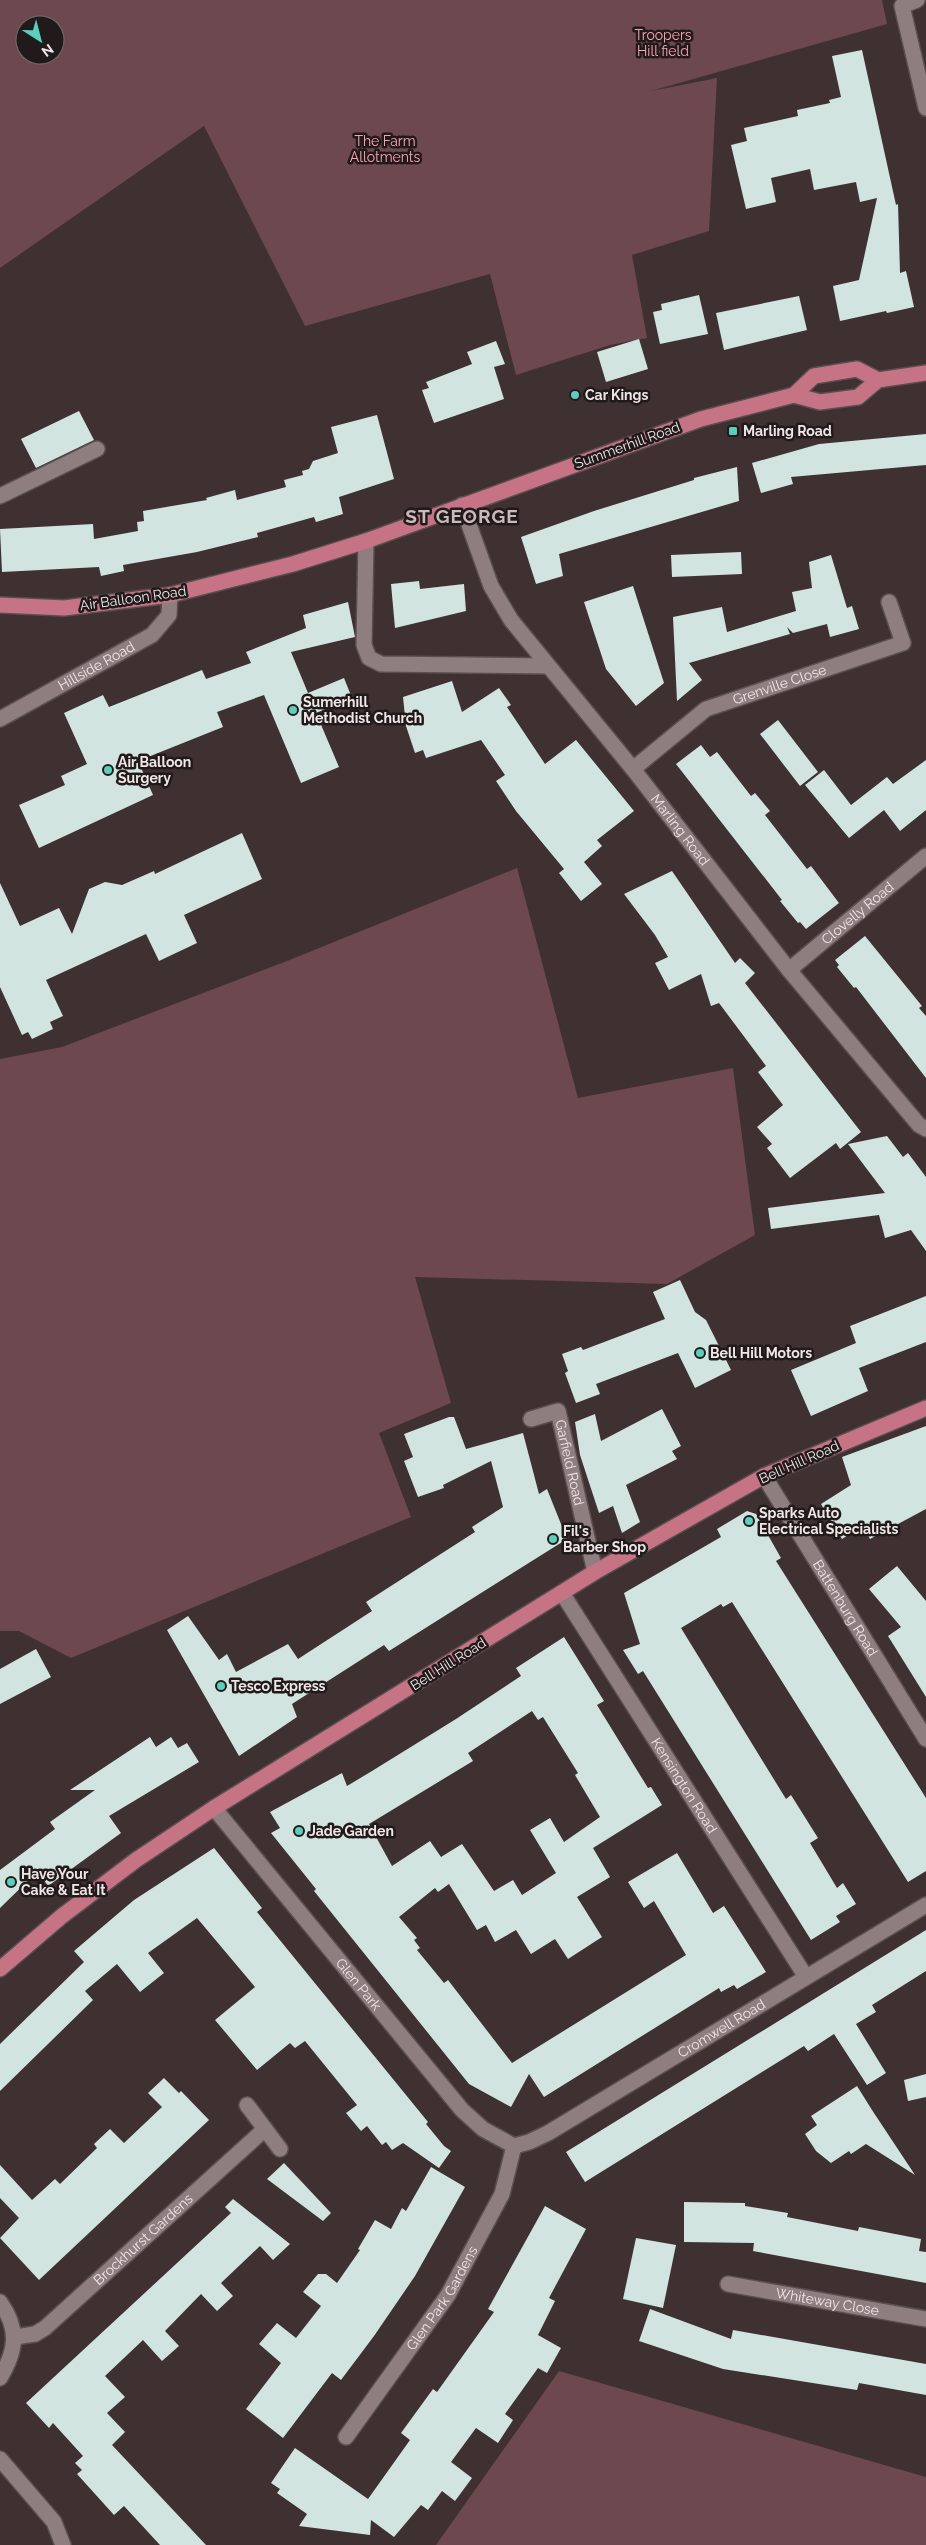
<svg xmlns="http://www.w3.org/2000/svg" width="926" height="2545" font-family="Raleway,sans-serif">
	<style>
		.green { fill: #6d484e; fill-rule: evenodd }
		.building { fill: #d1e4e0; fill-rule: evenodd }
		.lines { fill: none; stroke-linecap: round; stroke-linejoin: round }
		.street-casing { stroke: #5a4e4f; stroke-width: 18 }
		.secondary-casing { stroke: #5a4e4f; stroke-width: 18 }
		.primary-casing { stroke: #5a4e4f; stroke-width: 18 }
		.street { stroke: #8f7e80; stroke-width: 15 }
		.secondary { stroke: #8f7e80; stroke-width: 15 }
		.primary { stroke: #c67385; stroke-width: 15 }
		.poi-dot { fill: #5bcebc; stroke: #211a1b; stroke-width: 2 }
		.labels { text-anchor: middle; stroke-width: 5; stroke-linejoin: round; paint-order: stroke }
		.park-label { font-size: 14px; fill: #fea3b4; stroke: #211a1b }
		.poi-label { font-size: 14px; font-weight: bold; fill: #f0e6e7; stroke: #211a1b; text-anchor: start }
		.street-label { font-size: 14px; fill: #f0e6e7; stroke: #211a1b }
		.district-label { font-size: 19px; font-weight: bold; letter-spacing: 1px; fill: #ccb9bc; stroke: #211a1b }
	</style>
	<rect width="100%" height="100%" fill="#3f3032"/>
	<g class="green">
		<path d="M0 0H882L887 24 651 91 717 78 709 231 632 255 647 338 610 345 516 375 490 274 305 326 204 126 0 268ZM25 25H55V55H25Z"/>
		<polygon points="517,868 578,1098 733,1068 755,1235 667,1284 415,1277 451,1403 379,1433 411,1517 71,1658 19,1631 0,1631 0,1059 62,1047 287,961"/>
		<polygon points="559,2371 926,2477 926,2545 436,2545"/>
	</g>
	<g class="building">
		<polygon points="862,50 896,205 898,204 900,273 906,271 914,307 887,313 886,311 840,321 833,286 859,280 877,198 860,202 856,182 814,190 810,169 771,178 776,202 746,209 731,145 747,141 744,128 798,116 797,110 830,103 829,100 841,97 832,56"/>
		<polygon points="699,295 708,334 660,344 653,312 662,310 661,304"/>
		<polygon points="799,296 807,330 724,350 716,313"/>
		<polygon points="639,339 648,369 606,382 597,352"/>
		<polygon points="496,341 505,364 494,367 504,399 434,423 422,390 429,388 426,382 472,364 467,352"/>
		<polygon points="79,411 94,440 36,468 21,439"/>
		<polygon points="377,415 394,479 339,497 343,514 316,522 314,517 257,533 258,537 197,552 123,565 124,571 101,576 99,567 2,572 0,529 93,524 94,539 138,531 137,522 144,521 143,511 207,500 206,498 235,490 237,500 286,487 284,480 303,475 302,471 309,469 313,461 338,453 331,427"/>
		<polygon points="926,434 926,465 791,477 793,484 761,493 752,463 819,444"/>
		<polygon points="737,467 739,501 559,554 563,576 536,584 521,537 594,511 694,480 694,478"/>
		<polygon points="741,552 742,574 672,577 671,555"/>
		<polygon points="831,555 847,608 852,606 859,629 830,637 827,624 793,633 787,627 790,634 689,663 702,680 677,701 673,617 722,607 727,632 796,611 792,592 812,588 809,562"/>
		<polygon points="419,581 420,589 464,584 466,611 395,628 391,584"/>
		<polygon points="633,586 664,683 636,706 606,669 584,602"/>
		<polygon points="348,602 355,637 291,652 308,693 344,678 352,698 316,713 339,767 301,783 264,695 217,712 223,727 138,761 153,795 39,848 19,805 65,785 61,776 87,764 64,713 103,695 109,707 202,670 206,679 251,663 246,652 306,628 303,615"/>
		<polygon points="452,681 462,712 499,688 511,705 507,707 545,764 576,740 634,811 597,840 602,846 584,862 602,884 581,901 559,873 564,869 516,811 496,781 505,775 481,740 426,758 423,750 415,753 406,726 403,697"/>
		<polygon points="778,720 818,772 800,786 760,734"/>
		<polygon points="701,745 710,757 717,752 751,796 755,793 770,811 765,815 807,869 811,866 839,903 806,929 800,922 798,923 780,901 782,900 676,764"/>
		<polygon points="926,760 926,810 900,831 884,810 849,838 805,785 824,770 851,805 887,777 893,784"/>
		<polygon points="242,833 262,879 184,915 197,943 159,961 146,934 46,980 63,1016 50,1022 53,1029 32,1039 28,1032 22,1035 0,987 0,883 20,926 59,908 72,934 89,889 105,882 122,885 154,871 155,874"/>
		<polygon points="672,871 735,963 740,958 755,973 745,983 861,1132 840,1149 836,1143 790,1178 767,1148 772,1144 757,1127 783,1105 758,1072 766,1066 719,1003 711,1006 701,974 669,990 655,963 668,957 655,935 624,894"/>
		<polygon points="865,936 922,1006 919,1008 926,1016 926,1078 856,987 854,988 837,967 839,965 835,960"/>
		<polygon points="887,1136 903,1157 908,1153 926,1177 926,1251 911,1230 885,1238 879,1215 771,1229 768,1208 885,1193 848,1144"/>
		<polygon points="680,1280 695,1312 706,1320 731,1370 695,1388 678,1353 596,1384 600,1394 576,1403 565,1373 568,1371 562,1354 581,1347 583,1350 665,1319 653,1292"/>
		<polygon points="926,1296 926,1342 859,1368 868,1391 811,1416 791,1370 856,1343 850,1326"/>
		<polygon points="662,1409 681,1446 672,1451 677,1459 626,1485 640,1522 622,1533 613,1506 599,1513 580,1455 575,1422 595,1414 601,1441"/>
		<polygon points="449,1417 454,1417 466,1449 523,1433 539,1494 547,1489 567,1539 389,1651 384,1645 292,1704 297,1717 239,1756 167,1630 188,1616 219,1660 227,1654 236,1672 288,1644 298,1659 372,1611 366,1602 475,1532 472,1527 503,1507 491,1461 443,1485 444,1488 418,1497 404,1461 413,1457 404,1434"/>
		<polygon points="926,1426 926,1509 870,1539 863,1526 842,1539 821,1504 851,1485 842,1457"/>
		<polygon points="747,1511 756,1514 781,1558 776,1561 926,1798 926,1871 908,1882 732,1602 723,1607 721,1604 681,1628 786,1799 791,1795 818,1838 810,1843 837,1888 843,1883 856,1904 836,1916 840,1922 811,1940 643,1671 638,1674 623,1650 640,1644 624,1593 721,1537 717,1529"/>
		<polygon points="897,1566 926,1601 926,1697 888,1636 901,1627 869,1589"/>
		<path d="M564 1637 604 1701 597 1705 648 1788 651 1787 662 1805 593 1848 610 1877 577 1897 602 1937 568 1959 555 1939 531 1954 516 1930 495 1942 486 1925 477 1930 449 1884 438 1892 435 1888 399 1917 417 1938 414 1940 420 1948 417 1950 444 1983 448 1980 512 2063 686 1955 654 1901 644 1908 628 1882 677 1853 713 1913 724 1906 766 1972 737 1989 734 1985 721 1992 719 1988 544 2097 529 2074 511 2107 469 2084 314 1891 316 1889 271 1833 280 1828 270 1812 342 1773 347 1786 372 1771 456 1719 521 1676 516 1668ZM532 1711 538 1720 543 1717 578 1773 575 1775 600 1817 564 1842 550 1818 530 1830 556 1873 522 1895 513 1880 494 1891 462 1844 441 1857 430 1841 392 1866 369 1824 473 1761 468 1753Z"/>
		<polygon points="36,1649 51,1677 0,1704 0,1669"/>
		<polygon points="150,1737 156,1747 171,1737 178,1748 187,1743 199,1762 109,1816 121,1833 48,1886 38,1871 0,1908 0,1870 55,1829 50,1822 95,1790 70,1790"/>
		<polygon points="214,1848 262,1908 257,1912 428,2122 426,2124 444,2146 451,2151 439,2168 403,2143 392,2150 386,2142 382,2145 367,2126 361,2131 346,2113 357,2105 305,2041 295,2048 290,2043 257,2070 215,2020 255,1987 197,1918 148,1953 164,1973 140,1992 117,1964 85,1991 93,2000 0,2091 0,2044 84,1962 74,1951 134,1900"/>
		<polygon points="926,1930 926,1971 872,2005 876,2012 856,2024 886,2073 867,2085 834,2034 808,2051 804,2046 585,2182 566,2152"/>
		<polygon points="926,2074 926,2097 908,2101 904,2080"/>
		<polygon points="164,2078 179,2093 181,2091 209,2120 39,2280 0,2238 19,2218 0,2198 0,2165 32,2200 55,2179 60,2184 97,2148 94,2144 110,2129 124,2143 162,2107 148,2093"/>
		<polygon points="857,2086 872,2110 915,2175 866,2144 851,2154 849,2151 831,2163 816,2151 805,2134 817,2125 811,2116"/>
		<polygon points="284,2163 331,2213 323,2221 267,2179"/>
		<polygon points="431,2167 465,2187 415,2276 374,2336 341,2380 332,2373 283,2438 246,2409 281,2363 259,2344 277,2323 296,2338 321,2306 303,2292 318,2274 326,2274 337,2283 360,2250 358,2249 375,2220 391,2229 402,2208 406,2211"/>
		<polygon points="233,2199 290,2244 273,2260 260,2246 221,2283 233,2296 217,2311 201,2294 165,2331 179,2346 162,2361 143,2340 105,2376 125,2397 107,2413 125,2432 112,2445 206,2545 160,2545 124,2506 114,2515 77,2474 82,2470 75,2463 83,2456 53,2423 49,2428 26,2403 231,2213 225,2207"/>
		<polygon points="684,2202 745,2203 745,2206 788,2213 787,2217 858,2231 859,2227 921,2239 919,2251 926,2252 926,2283 753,2251 754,2243 684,2242"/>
		<polygon points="545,2206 586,2229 549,2298 555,2301 538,2335 561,2348 547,2373 538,2368 505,2414 513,2420 498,2443 476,2428 451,2462 472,2478 455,2501 442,2491 428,2510 421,2505 394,2537 371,2520 370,2535 299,2526 307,2514 277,2493 280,2489 271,2483 295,2448 368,2499 410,2440 401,2433 433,2389 437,2392 494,2312 488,2309"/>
		<polygon points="636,2238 676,2245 663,2308 623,2299"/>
		<polygon points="650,2309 731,2339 733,2330 926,2364 926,2395 859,2383 857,2390 723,2369 639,2341"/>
	</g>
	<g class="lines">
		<g class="street-casing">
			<g id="street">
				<polyline points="917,0 902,6 926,108"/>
				<polyline points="0,496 97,449"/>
				<path id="s1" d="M462 505 491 586 511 620 633 769 789 970 919 1125 926 1129"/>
				<polyline points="366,541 364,645 369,658 381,664 548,666"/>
				<path id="s2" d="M633 769 706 709 903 643 889 602"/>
				<path id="s3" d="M789 970 926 856"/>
				<path id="s4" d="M531 1419 558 1411 595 1572"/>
				<path id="s5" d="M764 1476 926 1739"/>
				<path id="s6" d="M562 1593 806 1977"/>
				<path id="s7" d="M214 1808 462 2110 483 2129 514 2146"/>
				<polyline points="247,2105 280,2149"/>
				<path id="s8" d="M514 2146 529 2142 548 2133 926 1905"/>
				<path id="s9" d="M728 2284 926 2319"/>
				<path d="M0 2302C20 2330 16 2351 0 2378"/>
				<path id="s10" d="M15 2337 35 2334 45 2328 265 2129"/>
				<path id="s11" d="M346 2437 448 2295 502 2194 514 2146"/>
				<polyline points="0,2459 54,2522 63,2545"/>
			</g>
		</g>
		<g class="secondary-casing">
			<g id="secondary">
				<path id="s12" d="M0 719 152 635 169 615 170 595"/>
			</g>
		</g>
		<g class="primary-casing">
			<g id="primary">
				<polyline points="794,395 820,402 858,397 878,380 926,373"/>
				<polyline points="0,605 64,608 170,595 293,564 366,541 701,419 794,395 814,376 857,369 878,380"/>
				<polyline points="0,1969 62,1916 136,1860 214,1808 595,1572 764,1476 926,1408"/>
			</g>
		</g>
		<use href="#street" class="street"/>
		<use href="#secondary" class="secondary"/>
		<use href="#primary" class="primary"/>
	</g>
	<g class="poi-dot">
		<circle cx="575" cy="395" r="5"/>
		<rect x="728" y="426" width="10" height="10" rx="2.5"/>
		<circle cx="293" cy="710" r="5"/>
		<circle cx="108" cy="770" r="5"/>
		<circle cx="700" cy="1353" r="5"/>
		<circle cx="749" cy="1521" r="5"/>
		<circle cx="553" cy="1539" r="5"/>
		<circle cx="221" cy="1686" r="5"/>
		<circle cx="299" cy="1831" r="5"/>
		<circle cx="11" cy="1882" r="5"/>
	</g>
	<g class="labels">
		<g class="park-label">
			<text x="663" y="40">Troopers<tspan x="663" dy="16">Hill field</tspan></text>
			<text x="385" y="146">The Farm<tspan x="385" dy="16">Allotments</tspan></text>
		</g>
		<g class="poi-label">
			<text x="585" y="400">Car Kings</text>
			<text x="743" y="436">Marling Road</text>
			<text x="303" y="707">Sumerhill<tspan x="303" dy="16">Methodist Church</tspan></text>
			<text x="118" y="767">Air Balloon<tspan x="118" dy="16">Surgery</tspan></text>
			<text x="710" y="1358">Bell Hill Motors</text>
			<text x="759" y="1518">Sparks Auto<tspan x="759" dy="16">Electrical Specialists</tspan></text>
			<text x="563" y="1536">Fil's<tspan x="563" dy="16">Barber Shop</tspan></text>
			<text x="231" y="1691">Tesco Express</text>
			<text x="309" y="1836">Jade Garden</text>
			<text x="21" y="1879">Have Your<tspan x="21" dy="16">Cake &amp; Eat It</tspan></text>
		</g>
		<g class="street-label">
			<text transform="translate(627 445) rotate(-20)" y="5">Summerhill Road</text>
			<text transform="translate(133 598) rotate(-8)" y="5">Air Balloon Road</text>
			<text dy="5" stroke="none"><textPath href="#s12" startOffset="110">Hillside Road</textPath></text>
			<text dy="5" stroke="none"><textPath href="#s2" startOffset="172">Grenville Close</textPath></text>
			<text dy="5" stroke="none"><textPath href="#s1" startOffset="395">Marling Road</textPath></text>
			<text dy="5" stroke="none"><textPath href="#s3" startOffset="89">Clovelly Road</textPath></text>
			<text transform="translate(799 1462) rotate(-24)" y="5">Bell Hill Road</text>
			<text dy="5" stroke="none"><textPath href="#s4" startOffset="81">Garfield Road</textPath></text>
			<text dy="5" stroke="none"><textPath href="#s5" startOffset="155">Battenburg Road</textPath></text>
			<text transform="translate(448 1664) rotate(-32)" y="5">Bell Hill Road</text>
			<text dy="5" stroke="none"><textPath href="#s6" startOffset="228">Kensington Road</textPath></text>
			<text dy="5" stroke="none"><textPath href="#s7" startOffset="228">Glen Park</textPath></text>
			<text dy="5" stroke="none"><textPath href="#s8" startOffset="239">Cromwell Road</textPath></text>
			<text dy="5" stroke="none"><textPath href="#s10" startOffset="164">Brockhurst Gardens</textPath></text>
			<text dy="5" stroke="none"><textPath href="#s11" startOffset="169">Glen Park Gardens</textPath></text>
			<text dy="5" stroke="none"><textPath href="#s9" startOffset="101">Whiteway Close</textPath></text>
		</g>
		<g class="district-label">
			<text x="462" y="523">ST GEORGE</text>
		</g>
	</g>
	<g transform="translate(40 40) rotate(144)"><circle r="24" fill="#211a1b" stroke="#746c6d"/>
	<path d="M0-4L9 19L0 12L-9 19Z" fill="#5bcebc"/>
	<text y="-8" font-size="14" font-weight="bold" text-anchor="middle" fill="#f0e6e7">N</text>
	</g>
</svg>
